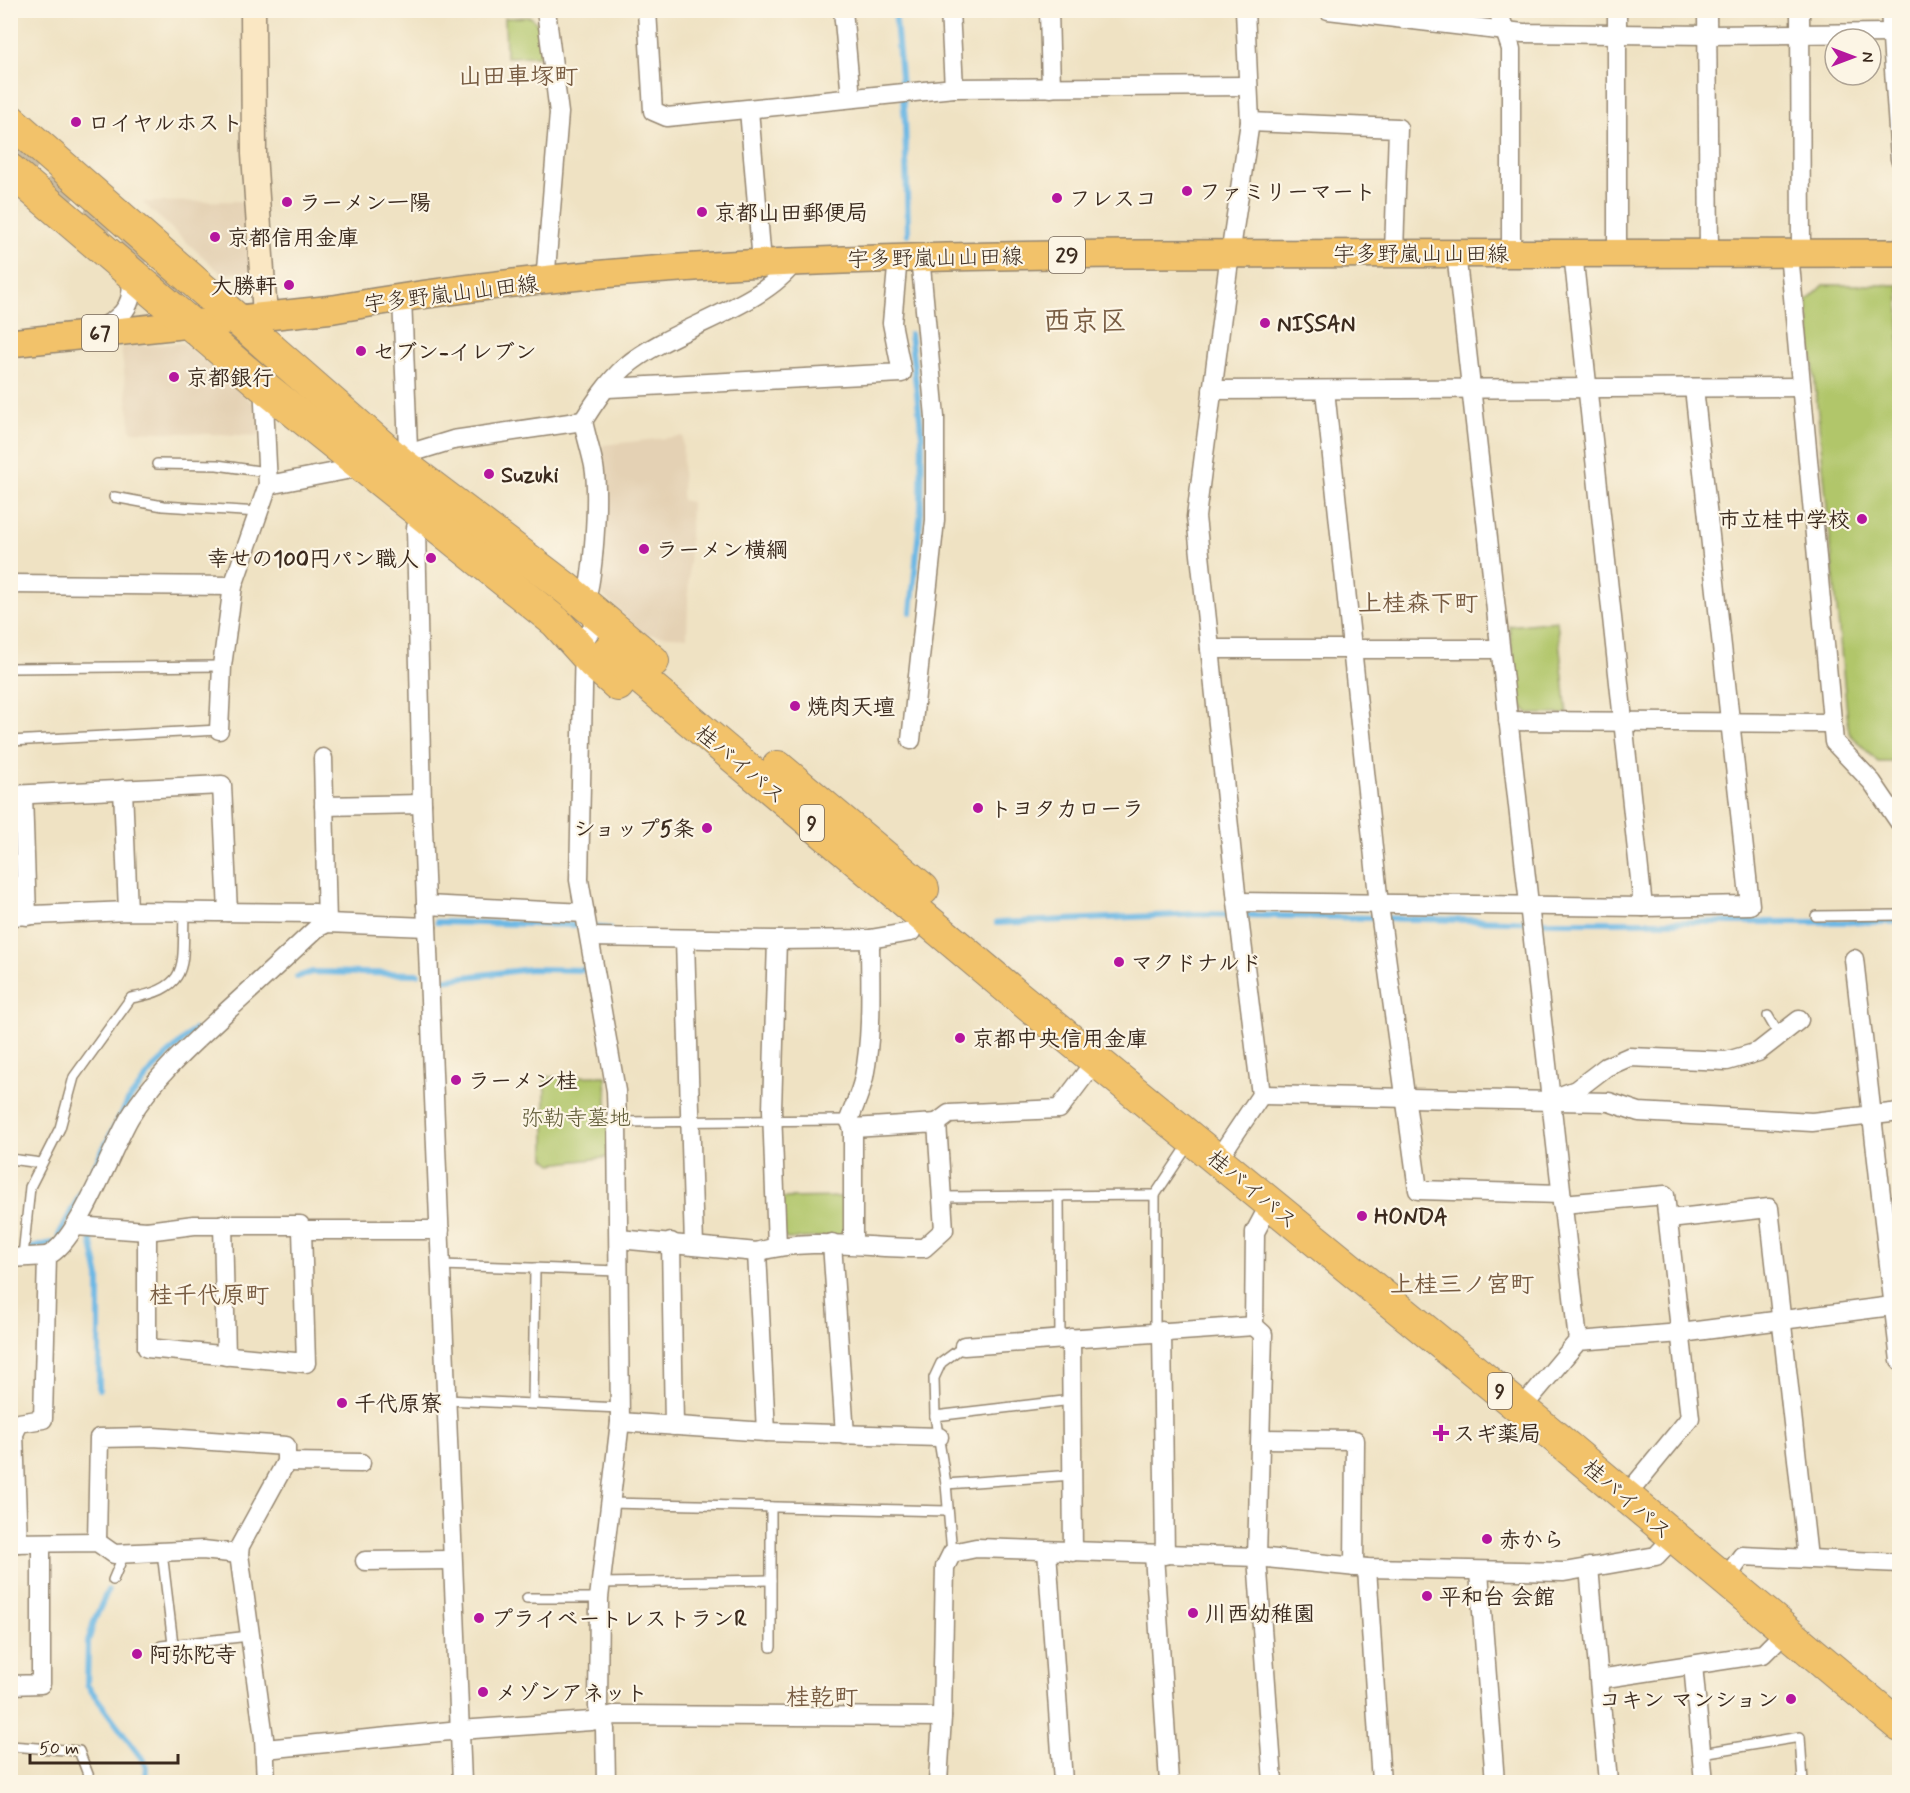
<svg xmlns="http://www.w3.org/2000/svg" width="1910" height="1793" font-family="Mynerve,'Klee One',sans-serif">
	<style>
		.built { fill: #e4d1b4 }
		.green { fill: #b1c66a; stroke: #767844; stroke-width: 1.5 }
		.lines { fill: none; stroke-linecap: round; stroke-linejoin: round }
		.stream { stroke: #6bb7e4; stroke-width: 6 }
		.highway-tunnel { stroke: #cbbda2; stroke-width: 32; stroke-dasharray: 32 16; stroke-linecap: butt }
		.lane-casing { stroke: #958670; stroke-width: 12 }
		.street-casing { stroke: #958670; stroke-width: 21 }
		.secondary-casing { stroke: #958670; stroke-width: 27 }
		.primary-casing { stroke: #958670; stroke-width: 30 }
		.highway-casing { stroke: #958670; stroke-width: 34 }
		.lane { stroke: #fff; stroke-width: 9 }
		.street { stroke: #fff; stroke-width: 18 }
		.secondary { stroke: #fae7c3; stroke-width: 24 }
		.primary { stroke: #f2c26a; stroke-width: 27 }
		.highway { stroke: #f2c26a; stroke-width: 32 }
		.poi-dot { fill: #b5179e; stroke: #fcf5e5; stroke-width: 2 }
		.labels { text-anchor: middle; stroke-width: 4.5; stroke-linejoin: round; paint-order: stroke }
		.shield { fill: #fcf5e5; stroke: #75675a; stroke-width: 1.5 }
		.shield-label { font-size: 21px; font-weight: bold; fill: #3b2a1e }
		.poi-label { font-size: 22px; font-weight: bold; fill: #3b2a1e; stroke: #fcf5e5; text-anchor: start }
		.street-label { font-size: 22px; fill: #3b2a1e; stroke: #fcf5e5 }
		.park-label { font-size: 22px; fill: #5e5935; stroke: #fcf5e5 }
		.neighbourhood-label { font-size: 24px; font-weight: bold; fill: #785c42; stroke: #fcf5e5 }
		.district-label { font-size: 28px; font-weight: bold; fill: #785c42; stroke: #fcf5e5 }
	</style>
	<rect width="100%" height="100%" fill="#fcf5e5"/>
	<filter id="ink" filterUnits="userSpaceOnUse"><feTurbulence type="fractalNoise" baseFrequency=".0167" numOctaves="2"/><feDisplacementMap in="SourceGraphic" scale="12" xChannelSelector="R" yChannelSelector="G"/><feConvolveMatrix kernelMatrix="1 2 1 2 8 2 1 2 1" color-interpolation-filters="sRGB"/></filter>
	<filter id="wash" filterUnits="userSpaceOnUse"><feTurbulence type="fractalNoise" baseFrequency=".008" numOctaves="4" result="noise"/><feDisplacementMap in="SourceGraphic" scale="24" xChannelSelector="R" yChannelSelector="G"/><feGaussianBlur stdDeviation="1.35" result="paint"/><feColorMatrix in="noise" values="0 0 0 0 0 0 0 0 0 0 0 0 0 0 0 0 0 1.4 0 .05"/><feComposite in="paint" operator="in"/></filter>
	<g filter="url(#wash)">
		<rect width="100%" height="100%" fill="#efe2c3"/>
		<g class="built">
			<polygon points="246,201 252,272 222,274 142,202"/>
			<polygon points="184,343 259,408 261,436 131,431 121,347"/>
			<polygon points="683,436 682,500 691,502 687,637 642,634 595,587 603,445"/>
		</g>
		<g class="green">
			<polygon points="531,17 542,29 544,56 506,57 505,18"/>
			<polygon points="1824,285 1899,285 1899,762 1878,762 1849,733 1807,301"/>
			<polygon points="1557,621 1567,714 1530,714 1519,704 1509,626"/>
			<polygon points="606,1076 609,1157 552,1164 545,1158 545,1077"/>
			<polygon points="847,1197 847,1230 841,1236 787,1239 781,1234 780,1198"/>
		</g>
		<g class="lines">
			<g class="stream">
				<polyline points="895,10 905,120 908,234"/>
				<polyline points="910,334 922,436 921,509 911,612"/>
				<polyline points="437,922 577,925 609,929"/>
				<polyline points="997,923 1198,914 1549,922 1900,922"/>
				<polyline points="297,977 312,972 418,974"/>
				<polyline points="440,980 530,969 591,970"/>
				<polyline points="59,1235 128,1101 153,1069 194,1030"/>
				<polyline points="91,1239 99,1277 99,1389"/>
				<polyline points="32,1248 52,1243"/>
				<polyline points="108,1590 94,1621 88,1642 87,1685 146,1764 145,1782"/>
			</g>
		</g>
	</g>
	<g filter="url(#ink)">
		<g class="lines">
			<polyline class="highway-tunnel" points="10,150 265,363"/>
			<g class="lane-casing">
				<g id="lane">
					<polyline points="157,464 217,465 266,472"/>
					<polyline points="114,497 163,506 259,512"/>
					<polyline points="10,668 222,666"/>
					<polyline points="10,741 219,730"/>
					<polyline points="1816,916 1900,915"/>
					<polyline points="1768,1016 1779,1035"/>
					<polyline points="617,1122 849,1120"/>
					<polyline points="10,1159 41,1163"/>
					<polyline points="1155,1195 1189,1144"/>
					<polyline points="1059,1196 1060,1339"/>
					<polyline points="942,1197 1155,1195 1155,1331"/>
					<path d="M23 1256 30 1187 60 1128 74 1077 131 998C192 988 182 964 184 913"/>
					<polyline points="441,1265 619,1271"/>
					<polyline points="446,1400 620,1408"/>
					<polyline points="533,1403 535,1268"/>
					<polyline points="935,1416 1072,1400"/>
					<polyline points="946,1484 1073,1475"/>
					<polyline points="610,1503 947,1511"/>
					<polyline points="771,1507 771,1647"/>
					<polyline points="162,1552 173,1644"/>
					<polyline points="952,1553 946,1484 935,1416 934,1378 941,1363 964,1346"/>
					<polyline points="113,1580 124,1554"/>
					<polyline points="602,1583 771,1580"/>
					<polyline points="527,1598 599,1598"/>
					<polyline points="161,1646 249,1636"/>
					<polyline points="10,1746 79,1751 91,1782"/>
					<polyline points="1702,1753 1800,1737 1803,1782"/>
				</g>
			</g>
			<g class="street-casing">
				<g id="street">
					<polyline points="647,10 653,111 667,117 954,88 1248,86"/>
					<polyline points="843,10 851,98"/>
					<polyline points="950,10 954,88"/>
					<polyline points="1049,10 1051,88"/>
					<polyline points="1328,10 1523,33 1708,35 1890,33"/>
					<polyline points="1498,10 1511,49 1511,253"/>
					<polyline points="1617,10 1617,253"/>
					<polyline points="1707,10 1709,253"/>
					<polyline points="1800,10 1801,253"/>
					<polyline points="1890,10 1900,159"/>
					<polyline points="749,110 762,262"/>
					<polyline points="1250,122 1398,128 1394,253"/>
					<polyline points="1456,253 1578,1341 1521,1409"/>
					<polyline points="1573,253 1643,907"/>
					<polyline points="1789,253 1834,742 1872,782 1900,823"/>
					<polyline points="545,282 559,113 546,10"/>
					<path d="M99 329C126 316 136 302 130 271"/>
					<polyline points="608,388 902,373 892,323 898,257"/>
					<polyline points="1212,390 1800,387"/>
					<polyline points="1325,390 1379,905 1418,1190 1561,1194"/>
					<polyline points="401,463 417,451 453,440 583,421"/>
					<polyline points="401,463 408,448 402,298"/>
					<polyline points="268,485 362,467"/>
					<polyline points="421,508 416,528 422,804 462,1782"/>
					<polyline points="10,584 233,586"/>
					<path d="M583 608C594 583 599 494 594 466 591 451 586 436 583 421 595 402 608 382 625 367 670 328 762 308 795 261"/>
					<polyline points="606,621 594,625 584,641 579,880 616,1091 617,1122 620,1422 599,1598 598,1707 605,1729 606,1782"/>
					<polyline points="1210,649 1500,649"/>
					<polyline points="1508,721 1831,723"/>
					<polyline points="219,730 222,666 233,586 268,485 263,383"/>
					<polyline points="911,740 935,520 935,417 920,256"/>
					<polyline points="323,758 327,923"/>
					<polyline points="123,789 128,911"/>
					<polyline points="10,795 222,785 228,912"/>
					<polyline points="23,795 27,916"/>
					<polyline points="324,806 422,804"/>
					<polyline points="1237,902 1643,907 1750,905 1694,388"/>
					<polyline points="426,905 585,913"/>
					<polyline points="10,916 128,911 315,913 327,923"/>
					<polyline points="590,937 777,940 870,939 911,932"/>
					<polyline points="685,940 694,1246"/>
					<polyline points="777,940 772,1110 777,1246"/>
					<polyline points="1854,959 1900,1361"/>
					<polyline points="1261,1095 1609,1102 1639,1112 1812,1122 1900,1112"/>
					<polyline points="1555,1098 1576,1090 1606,1067 1629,1057 1727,1061 1758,1052 1799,1020"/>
					<polyline points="937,1123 949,1114 1059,1109 1096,1060"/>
					<polyline points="1218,1159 1261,1095 1237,902 1196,517 1228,269 1250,122 1245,10"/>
					<polyline points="1270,1204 1255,1232 1254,1326 1263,1334 1257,1557 1273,1782"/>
					<polyline points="1562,1204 1665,1195 1690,1418 1626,1496"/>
					<polyline points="1669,1219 1769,1208 1808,1558"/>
					<polyline points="223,1224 226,1356"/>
					<polyline points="76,1226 147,1231 194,1225 300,1225 302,1230 440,1230"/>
					<polyline points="147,1231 147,1348 306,1363 302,1230"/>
					<path d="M619 1239 757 1252C812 1236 868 1249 924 1248L944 1230 937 1123 853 1128"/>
					<polyline points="671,1242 674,1426"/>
					<polyline points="832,1243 845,1435"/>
					<path d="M853 1243V1128L849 1120C854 1106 861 1092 864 1077 873 1032 870 984 870 939"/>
					<polyline points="757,1252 766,1432"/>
					<polyline points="10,1258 47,1256"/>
					<polyline points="1162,1331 1165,1555"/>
					<polyline points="1071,1338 1073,1552"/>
					<polyline points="1578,1341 1681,1333 1900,1305"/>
					<polyline points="964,1346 1254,1326"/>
					<polyline points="620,1422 766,1432 939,1437"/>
					<polyline points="1261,1439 1355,1440 1354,1567"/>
					<polyline points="286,1462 361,1463"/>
					<polyline points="97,1542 99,1438 153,1437 286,1446 286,1462 240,1546 239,1554 264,1738 266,1782"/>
					<polyline points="10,1543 97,1542 114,1554 203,1550 239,1554"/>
					<path d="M18 1543 14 1434 19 1423 43 1419 47 1256C78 1243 111 1149 130 1117 155 1076 192 1044 226 1012 257 984 287 956 317 928L327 923 427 927"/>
					<polyline points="1047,1551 1063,1782"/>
					<polyline points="1154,1555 1169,1782"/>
					<polyline points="365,1561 451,1560"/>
					<polyline points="1589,1567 1608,1782"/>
					<polyline points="1367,1568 1381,1782"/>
					<polyline points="1479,1572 1495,1782"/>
					<polyline points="1724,1581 1742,1556 1900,1563"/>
					<polyline points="1693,1665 1704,1782"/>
					<polyline points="1599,1679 1763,1654 1787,1630"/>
					<polyline points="10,1685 41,1684 41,1545"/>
					<polyline points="265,1749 460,1730 591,1721 614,1715 942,1717"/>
					<polyline points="938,1782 942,1717 945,1567 952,1553 976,1548 1257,1557 1367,1568 1564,1572 1656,1556 1673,1538"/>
				</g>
			</g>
			<g class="secondary-casing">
				<polyline id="secondary" points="253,10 254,154 265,315"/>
			</g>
			<g class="primary-casing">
				<path id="primary" d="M10 343 334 309C595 262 862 257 1127 254 1384 252 1642 253 1900 253"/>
			</g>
			<g class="highway-casing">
				<g id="highway">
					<polyline points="10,120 401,463 567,589 653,661"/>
					<polyline points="10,170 263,386 556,622 593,663 618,685"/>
					<polyline points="608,651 1016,995 1542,1426 1900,1726"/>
					<polyline points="778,767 923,889"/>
				</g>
			</g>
			<use href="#lane" class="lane"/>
			<use href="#street" class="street"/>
			<use href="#secondary" class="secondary"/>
			<use href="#primary" class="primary"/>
			<use href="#highway" class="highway"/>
		</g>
	</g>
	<g class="poi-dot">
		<circle cx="76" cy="122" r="6"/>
		<circle cx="1187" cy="191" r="6"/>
		<circle cx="1057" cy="198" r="6"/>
		<circle cx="287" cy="202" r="6"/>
		<circle cx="702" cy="212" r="6"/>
		<circle cx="215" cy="237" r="6"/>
		<circle cx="289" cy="285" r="6"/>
		<circle cx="1265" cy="323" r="6"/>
		<circle cx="361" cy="351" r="6"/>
		<circle cx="174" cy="377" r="6"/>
		<circle cx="489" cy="474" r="6"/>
		<circle cx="1862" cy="519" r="6"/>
		<circle cx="644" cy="549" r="6"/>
		<circle cx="431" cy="558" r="6"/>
		<circle cx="795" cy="706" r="6"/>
		<circle cx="978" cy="808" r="6"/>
		<circle cx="707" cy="828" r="6"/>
		<circle cx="1119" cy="962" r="6"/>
		<circle cx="960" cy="1038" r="6"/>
		<circle cx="456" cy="1080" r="6"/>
		<circle cx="1362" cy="1216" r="6"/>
		<circle cx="342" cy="1403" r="6"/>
		<path d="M1438 1424h6v6h6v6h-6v6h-6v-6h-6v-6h6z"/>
		<circle cx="1487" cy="1539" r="6"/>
		<circle cx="1427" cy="1596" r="6"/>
		<circle cx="1193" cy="1613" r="6"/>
		<circle cx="479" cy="1618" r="6"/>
		<circle cx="137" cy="1654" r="6"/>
		<circle cx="483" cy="1692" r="6"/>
		<circle cx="1791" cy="1699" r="6"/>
	</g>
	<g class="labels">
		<g class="shield">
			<rect x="1049" y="237" width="36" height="36" rx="4.5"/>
			<rect x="82" y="315" width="36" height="36" rx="4.5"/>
			<rect x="800" y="805" width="24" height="36" rx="4.5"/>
			<rect x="1488" y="1373" width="24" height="36" rx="4.5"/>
		</g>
		<g class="shield-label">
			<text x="1067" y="262">29</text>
			<text x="100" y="340">67</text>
			<text x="812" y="830">9</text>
			<text x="1500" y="1398">9</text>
		</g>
		<g class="poi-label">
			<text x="88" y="130">ロイヤルホスト</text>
			<text x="1199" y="199">ファミリーマート</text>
			<text x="1069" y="206">フレスコ</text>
			<text x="299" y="210">ラーメン一陽</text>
			<text x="714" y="220">京都山田郵便局</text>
			<text x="227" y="245">京都信用金庫</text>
			<text x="277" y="293" text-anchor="end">大勝軒</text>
			<text x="1277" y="331">NISSAN</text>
			<text x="373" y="359">セブン-イレブン</text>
			<text x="186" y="385">京都銀行</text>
			<text x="501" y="482">Suzuki</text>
			<text x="1850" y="527" text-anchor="end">市立桂中学校</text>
			<text x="656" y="557">ラーメン横綱</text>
			<text x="419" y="566" text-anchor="end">幸せの100円パン職人</text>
			<text x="807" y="714">焼肉天壇</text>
			<text x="990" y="816">トヨタカローラ</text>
			<text x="695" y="836" text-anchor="end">ショップ5条</text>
			<text x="1131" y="970">マクドナルド</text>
			<text x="972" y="1046">京都中央信用金庫</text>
			<text x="468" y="1088">ラーメン桂</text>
			<text x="1374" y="1224">HONDA</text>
			<text x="354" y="1411">千代原寮</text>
			<text x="1453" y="1441">スギ薬局</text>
			<text x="1499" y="1547">赤から</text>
			<text x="1439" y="1604">平和台 会館</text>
			<text x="1205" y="1621">川西幼稚園</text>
			<text x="491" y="1626">プライベートレストランR</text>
			<text x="149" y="1662">阿弥陀寺</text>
			<text x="495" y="1700">メゾンアネット</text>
			<text x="1779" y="1707" text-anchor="end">コキン マンション</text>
		</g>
		<g class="street-label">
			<text x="1421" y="261">宇多野嵐山山田線</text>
			<text transform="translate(935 257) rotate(-1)" y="8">宇多野嵐山山田線</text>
			<text transform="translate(451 293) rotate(-7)" y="8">宇多野嵐山山田線</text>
			<text transform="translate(741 764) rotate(40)" y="8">桂バイパス</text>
			<text transform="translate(1253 1189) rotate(40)" y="8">桂バイパス</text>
			<text transform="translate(1628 1499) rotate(41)" y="8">桂バイパス</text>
		</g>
		<g class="park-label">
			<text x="576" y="1125">弥勒寺墓地</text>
		</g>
		<g class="neighbourhood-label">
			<text x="518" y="84">山田車塚町</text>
			<text x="1418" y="611">上桂森下町</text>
			<text x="1462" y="1292">上桂三ノ宮町</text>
			<text x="209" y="1303">桂千代原町</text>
			<text x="822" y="1705">桂乾町</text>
		</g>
		<g class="district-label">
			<text x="1085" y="330">西京区</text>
		</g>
	</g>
	<rect width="1910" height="1793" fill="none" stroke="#fcf5e5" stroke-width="36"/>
	<g transform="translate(1853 57) rotate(90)"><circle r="28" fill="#fcf5e5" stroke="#afa495" stroke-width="1.5"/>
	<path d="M0-4.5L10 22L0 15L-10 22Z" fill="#b5179e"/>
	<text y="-9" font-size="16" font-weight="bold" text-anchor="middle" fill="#3b2a1e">N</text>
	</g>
	<path d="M30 1754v9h148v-9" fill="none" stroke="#3b2a1e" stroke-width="3"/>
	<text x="39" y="1754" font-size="18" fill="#3b2a1e" stroke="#fcf5e5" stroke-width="4.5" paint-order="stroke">50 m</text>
</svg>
